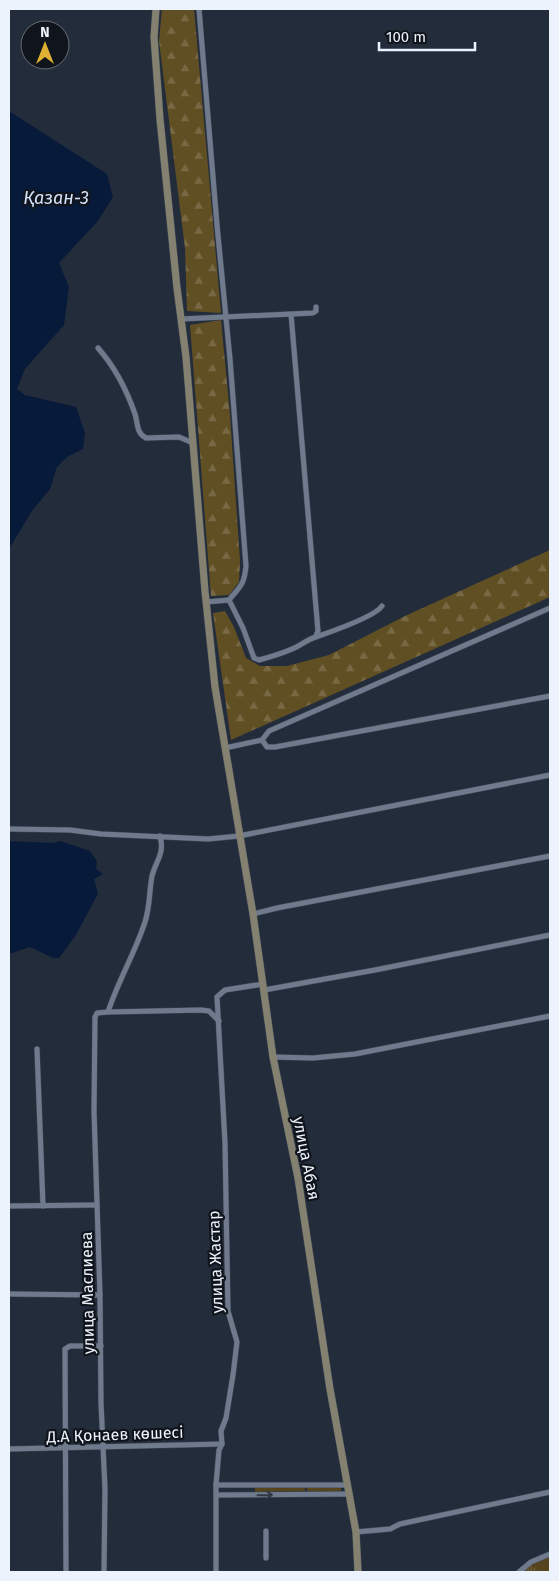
<svg xmlns="http://www.w3.org/2000/svg" width="559" height="1581" font-family="'Fira Sans',sans-serif">
	<style>
		.grass { fill: url(#grass-tufts) }
		.forest { fill: url(#forest-firs) }
		.water { fill: #081a3a }
		.lines { fill: none; stroke-linecap: round; stroke-linejoin: round }
		.street-casing { stroke: #424a56; stroke-width: 6 }
		.secondary-casing { stroke: #424a56; stroke-width: 8 }
		.street { stroke: #6f7a8c; stroke-width: 5 }
		.secondary { stroke: #858170; stroke-width: 7 }
		.oneway { stroke: #313843 }
		.labels { text-anchor: middle; stroke-width: 4.5; stroke-linejoin: round; paint-order: stroke }
		.street-label { font-size: 16px; fill: #ecf3fd; stroke: #10141b }
		.water-label { font-size: 18px; font-style: italic; fill: #d3e2fb; stroke: #10141b }
	</style>
	<defs>
		<pattern id="grass-tufts" width="24" height="20" patternUnits="userSpaceOnUse" patternTransform="scale(1.25)"><rect width="24" height="20" fill="#55441c"/><path d="M3 7l-1-3M5 7V3M7 7l1-3M15 17l-1-3M17 17v-4M19 17l1-3" fill="none" stroke="#6e5f3e"/></pattern>
		<pattern id="forest-firs" width="22" height="20" patternUnits="userSpaceOnUse" patternTransform="scale(1.25)"><rect width="22" height="20" fill="#614f24"/><path d="M5 1l3.5 6h-7zM16 11l3.5 6h-7z" fill="#786945"/></pattern>
	</defs>
	<rect width="100%" height="100%" fill="#232c3b"/>
	<g class="grass">
		<polygon points="341,1487 341,1491 307,1491 307,1488"/>
		<polygon points="255,1488 305,1488 305,1491 255,1492"/>
		<polygon points="550,1554 550,1572 521,1572 527,1567"/>
	</g>
	<g class="forest">
		<polygon points="162,9 194,9 221,313 187,311 185,248 159,41"/>
		<polygon points="221,320 230,415 240,561 239,582 229,595 211,596 190,325"/>
		<polygon points="550,550 550,597 231,740 213,613 225,611 234,627 246,658 260,666 287,666 329,655 405,616"/>
	</g>
	<g class="water">
		<polygon points="9,111 107,174 113,197 98,221 59,263 69,287 64,325 25,369 17,389 25,395 76,407 85,433 83,449 67,457 57,467 50,489 32,511 9,549"/>
		<polygon points="9,841 54,843 60,841 90,851 97,861 96,869 103,874 94,879 98,894 76,935 59,958 53,958 30,947 9,954"/>
	</g>
	<g class="lines">
		<g class="street-casing">
			<g id="street">
				<path d="M199 9 217 225 230 359 246 566C244 586 240 586 229 600L206 602"/>
				<polyline points="291,314 318,631 316,636"/>
				<polyline points="181,319 313,313 316,311 316,307"/>
				<path d="M98 348C114 366 127 391 135 414 138 423 136 433 146 438L179 437 193 443"/>
				<path d="M229 600 243 628 254 658 259 660C270 657 281 654 292 649 300 646 308 639 316 637 330 632 375 617 382 606"/>
				<polyline points="550,608 269,731 262,740 267,747 275,747 550,696"/>
				<polyline points="225,748 262,740"/>
				<polyline points="9,829 70,830 101,834 208,839 239,836 550,775"/>
				<polyline points="253,914 277,908 550,856"/>
				<polyline points="264,990 375,970 550,935"/>
				<path d="M108 1012C118 981 135 953 145 922 150 907 149 892 152 876 156 860 165 854 160 836"/>
				<polyline points="37,1049 43,1206"/>
				<polyline points="273,1057 313,1058 355,1054 550,1016"/>
				<polyline points="9,1206 97,1205"/>
				<polyline points="9,1294 100,1295"/>
				<polyline points="9,1449 222,1444"/>
				<polyline points="216,1485 348,1485"/>
				<polyline points="216,1495 350,1494"/>
				<polyline points="266,1531 266,1558"/>
				<polyline points="356,1532 390,1529 400,1524 550,1492"/>
				<polyline points="66,1572 65,1349 70,1346 101,1346"/>
				<polyline points="104,1572 105,1489 101,1403 100,1295 94,1111 95,1017 97,1013 108,1012 201,1010 209,1011 219,1021"/>
				<polyline points="216,1572 216,1485 219,1450 222,1444 221,1431 226,1418 233,1375 237,1342 228,1311 225,1143 217,997 225,990 263,984"/>
				<polyline points="519,1572 531,1562 550,1554"/>
			</g>
		</g>
		<g class="secondary-casing">
			<polyline id="secondary" points="156,9 154,37 160,119 177,288 186,357 205,591 215,687 253,914 273,1057 298,1178 330,1389 356,1532 358,1572"/>
		</g>
		<use href="#street" class="street"/>
		<use href="#secondary" class="secondary"/>
	</g>
	<defs><path id="oneway-shaft" d="M-6 0H5M1.5-3L5.5 0L1.5 3" fill="none" stroke-width="1.6" stroke-linecap="round" stroke-linejoin="round" transform="scale(1.25)"/></defs>
	<use class="oneway" href="#oneway-shaft" transform="translate(265 1495) rotate(-1)"/>
	<g class="labels">
		<g class="street-label">
			<text transform="translate(307 1158) rotate(79)" y="6">улица Абая</text>
			<text transform="translate(215 1262) rotate(-92)" y="6">улица Жастар</text>
			<text transform="translate(87 1293) rotate(-91)" y="6">улица Маслиева</text>
			<text transform="translate(115 1434) rotate(-2)" y="6">Д.А Қонаев көшесі</text>
		</g>
		<g class="water-label">
			<text x="56" y="204">Қазан-3</text>
		</g>
	</g>
	<rect width="559" height="1581" fill="none" stroke="#ecf3fd" stroke-width="20"/>
	<g transform="translate(45 45)"><circle r="24" fill="#10141b" stroke="#686d75"/>
	<path d="M0-4L9 19L0 12L-9 19Z" fill="#dfb034"/>
	<text y="-8" font-size="14" font-weight="bold" text-anchor="middle" fill="#ecf3fd">N</text>
	</g>
	<path d="M379 42v8h96v-8" fill="none" stroke="#ecf3fd" stroke-width="2.5"/>
	<text x="386" y="42" font-size="15" fill="#ecf3fd" stroke="#10141b" stroke-width="4" paint-order="stroke">100 m</text>
</svg>
